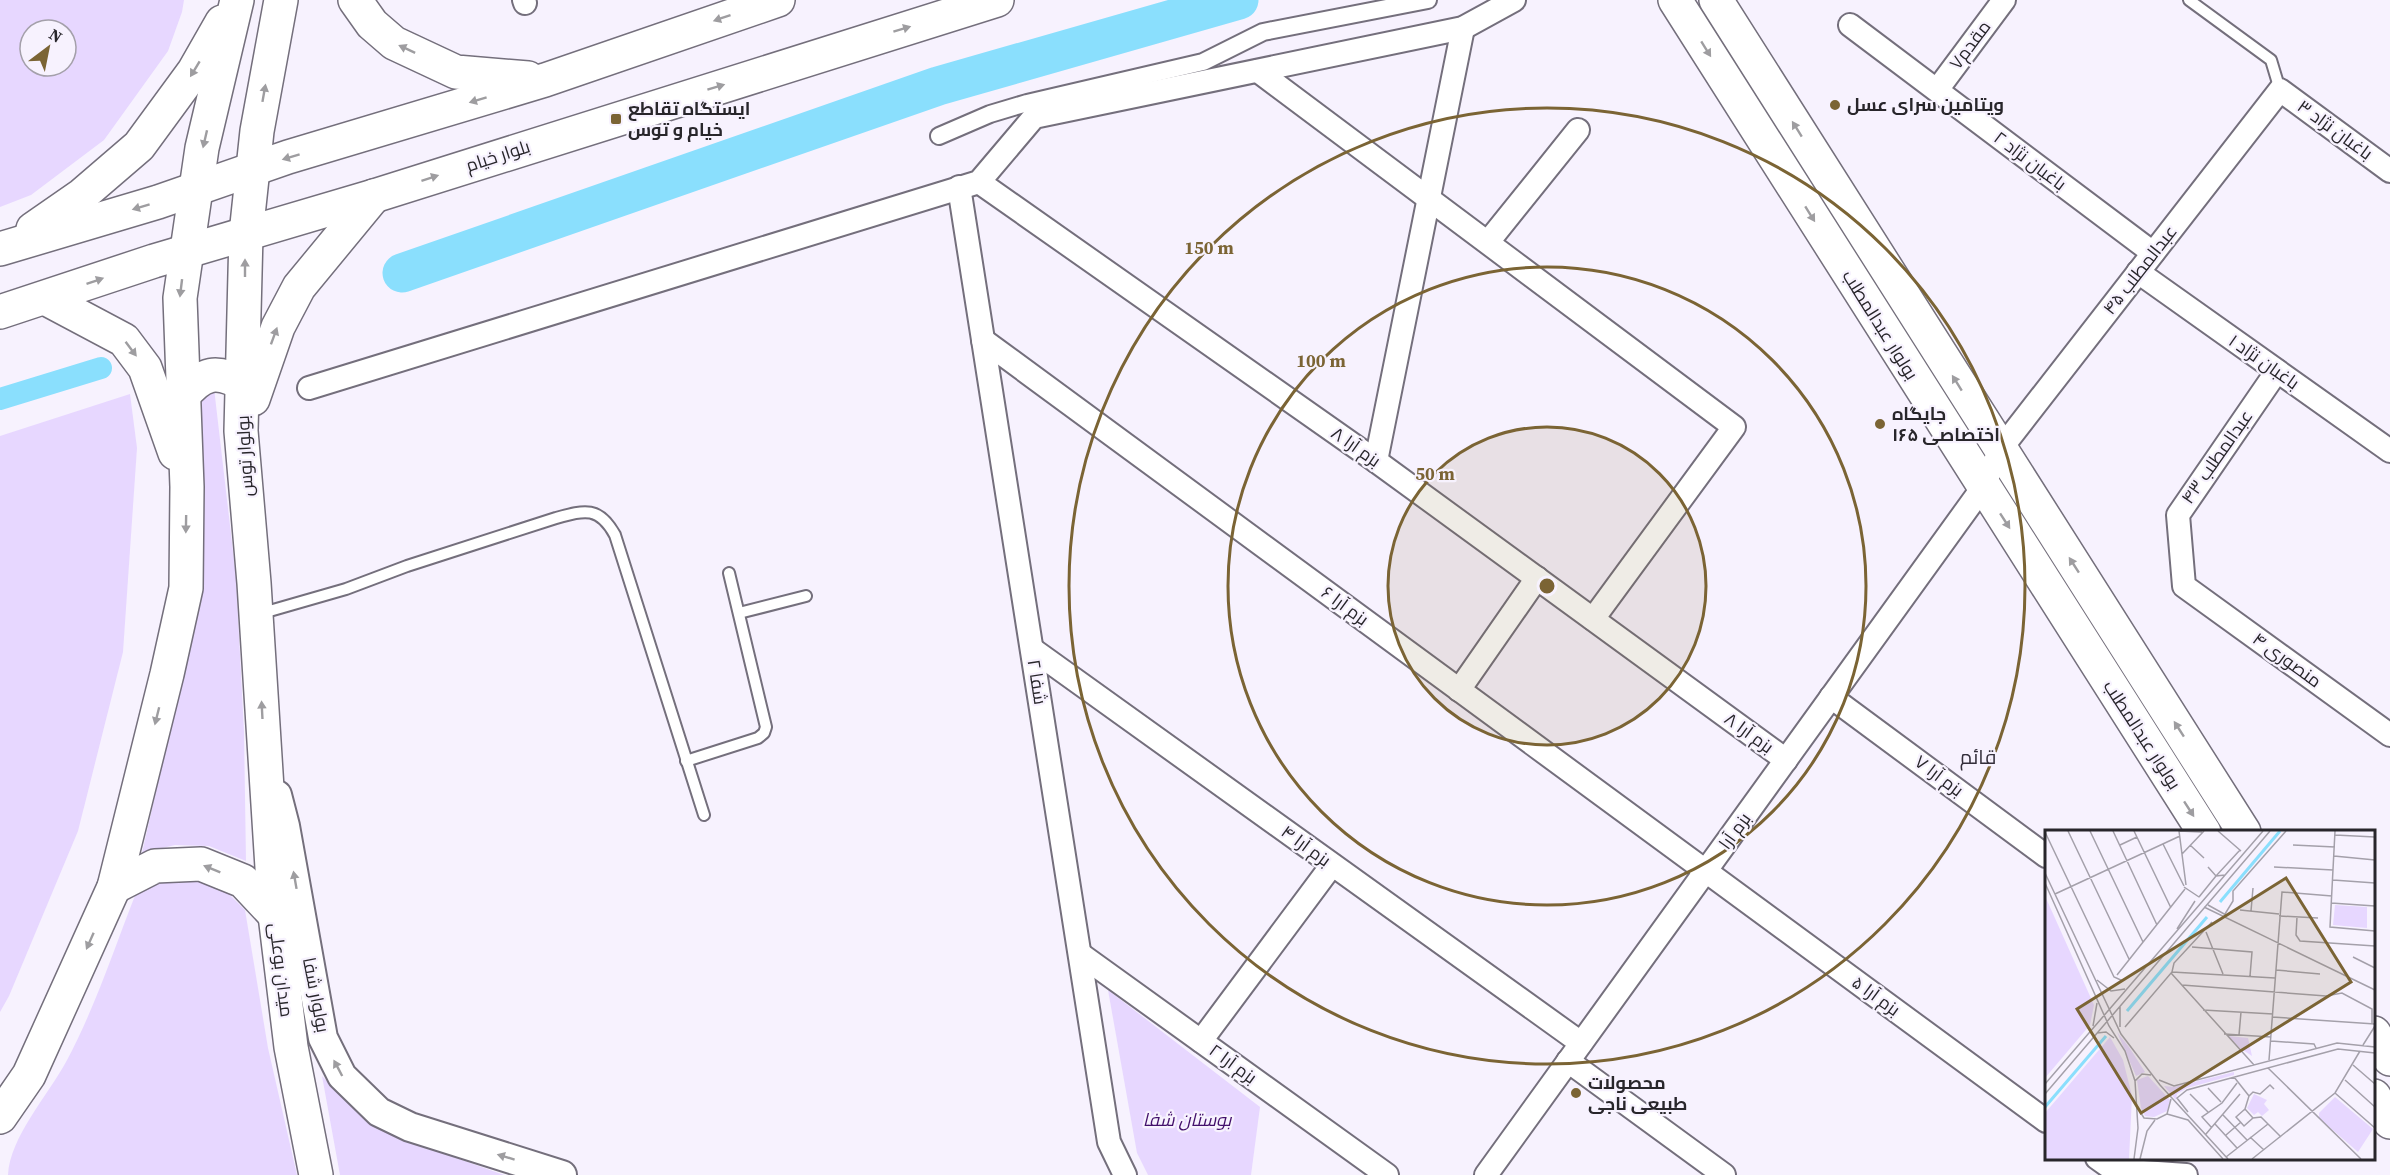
<svg xmlns="http://www.w3.org/2000/svg" width="2390" height="1175" font-family="'Source Serif 4',Cairo,serif">
	<style>
		.green { fill: #e7d7ff; fill-rule: evenodd }
		.lines { fill: none; stroke-linecap: round; stroke-linejoin: round }
		.canal { stroke: #8adffd; stroke-width: 22 }
		.river { stroke: #8adffd; stroke-width: 39 }
		.service-casing { stroke: #746f7c; stroke-width: 14 }
		.pedestrian-casing { stroke: #746f7c; stroke-width: 20 }
		.minor-casing { stroke: #746f7c; stroke-width: 26 }
		.tertiary-casing { stroke: #746f7c; stroke-width: 32 }
		.primary-casing { stroke: #746f7c; stroke-width: 36 }
		.service { stroke: #fff; stroke-width: 10 }
		.pedestrian { stroke: #fff; stroke-width: 16 }
		.minor { stroke: #fff; stroke-width: 22 }
		.tertiary { stroke: #fff; stroke-width: 28 }
		.primary { stroke: #fff; stroke-width: 33 }
		.oneway { fill: #9e9da0 }
		.ring { fill: none; stroke: #7b6434; stroke-width: 3 }
		.poi-dot { fill: #7b6434; stroke: #f7f2fe; stroke-width: 2 }
		.labels { text-anchor: middle; stroke-width: 4.5; stroke-linejoin: round; paint-order: stroke }
		.street-label { font-size: 18px; fill: #28262b; stroke: #f7f2fe }
		.poi-label { font-size: 18px; font-weight: bold; fill: #28262b; stroke: #f7f2fe; text-anchor: start }
		.park-label { font-size: 18px; font-style: italic; fill: #420f6b; stroke: #f7f2fe }
		.neighbourhood-label { font-size: 20px; fill: #342f3b; stroke: #f7f2fe }
		.inset-river { fill: none; stroke: #8adffd; stroke-width: 3 }
		.inset-road { fill: none; stroke: #a4a0aa; stroke-width: 1.5 }
		.view { fill: #7b6434; fill-opacity: 0.15; stroke: #7b6434; stroke-width: 3 }
		.inset-edge { fill: none; stroke: #28262b; stroke-width: 3 }
		.centre { fill: #7b6434; stroke: #f7f2fe; stroke-width: 3 }
		.ring-label { font-size: 18px; text-anchor: middle; font-weight: bold; fill: #7b6434; stroke: #f7f2fe; stroke-width: 4.5; stroke-linejoin: round; paint-order: stroke }
	</style>
	<rect width="100%" height="100%" fill="#f7f2fe"/>
	<g class="green">
		<path d="M0 0H184L182 12 168 51 104 140 31 195 0 207ZM30 30H66V66H30Z"/>
		<polygon points="214,388 236,577 244,732 246,861 209,846 175,845 142,853 174,712 196,392"/>
		<polygon points="130,394 137,448 123,652 78,831 9,996 0,1012 0,436"/>
		<path d="M182 878 206 881 228 893 245 910 268 1048 297 1175H8C10 1137 48 1095 66 1062 95 1008 114 949 136 893L158 882Z"/>
		<polygon points="1108,990 1260,1107 1251,1175 1148,1175 1137,1153"/>
		<polygon points="322,1076 363,1118 398,1137 504,1175 340,1175"/>
	</g>
	<g class="lines">
		<polyline class="canal" points="0,399 101,368"/>
		<polyline class="river" points="402,273 938,86 1239,0"/>
		<g class="service-casing">
			<g id="service">
				<polyline points="2189,0 2271,60 2280,90"/>
				<polyline points="739,613 806,596"/>
				<path d="M259 614 346 589 407 566 556 518C585 510 599 506 615 535L704 815"/>
				<polyline points="686,761 758,738 764,733 766,727 729,573"/>
			</g>
		</g>
		<g class="pedestrian-casing">
			<polyline id="pedestrian" points="939,136 990,114 1027,103 1203,62 1263,32 1428,0"/>
		</g>
		<g class="minor-casing">
			<g id="minor">
				<polyline points="524,0 525,3"/>
				<polyline points="1850,25 2153,253"/>
				<polyline points="1258,71 1734,427 1593,619"/>
				<polyline points="1937,90 2004,0"/>
				<polyline points="979,182 1376,461 1786,760"/>
				<polyline points="959,187 1109,1142 1125,1175"/>
				<polyline points="1488,242 1578,130"/>
				<polyline points="2138,272 2390,451"/>
				<polyline points="983,340 2046,1121"/>
				<polyline points="2277,371 2178,515 2184,586 2390,735"/>
				<polyline points="309,388 979,182 1034,117 1463,28 1514,0"/>
				<polyline points="1376,461 1463,28"/>
				<polyline points="1032,649 1581,1043"/>
				<polyline points="1459,690 1537,578"/>
				<polyline points="1831,697 2046,856"/>
				<polyline points="1080,954 1387,1175"/>
				<polyline points="1201,1041 1332,865"/>
				<polyline points="1568,1061 1724,1175"/>
				<polyline points="2097,1158 2114,1170 2186,1175"/>
				<polyline points="1486,1175 1983,487 2000,450 2280,90 2390,171"/>
			</g>
		</g>
		<g class="tertiary-casing">
			<polyline id="tertiary" points="277,795 285,826 323,1038 342,1076 379,1112 410,1127 562,1175"/>
		</g>
		<g class="primary-casing">
			<g id="primary">
				<polyline points="281,0 257,131 246,234 241,431 254,583 275,915 291,1047 316,1175"/>
				<polyline points="355,0 372,24 394,43 456,72 528,78"/>
				<polyline points="1675,0 2204,832"/>
				<polyline points="1716,0 2244,832"/>
				<polyline points="33,229 82,195 139,146 194,71 222,22"/>
				<polyline points="0,249 158,202 288,157 545,80 778,0"/>
				<polyline points="45,298 124,340 145,368 175,453"/>
				<polyline points="0,312 154,261 374,196 997,0"/>
				<path d="M183 396C203 372 217 369 244 385"/>
				<polyline points="253,399 278,327 299,287 374,196"/>
				<polyline points="114,887 155,866 201,864 243,881 275,915"/>
				<polyline points="2374,1033 2390,1059"/>
				<polyline points="2374,1096 2390,1122"/>
				<polyline points="0,1117 29,1075 114,887 167,674 186,588 187,487 180,298 202,148 237,0"/>
			</g>
		</g>
		<use href="#service" class="service"/>
		<use href="#pedestrian" class="pedestrian"/>
		<use href="#minor" class="minor"/>
		<use href="#tertiary" class="tertiary"/>
		<use href="#primary" class="primary"/>
	</g>
	<defs><path id="oneway-solid" d="M-6-.8H1V-3.2L6.5 0L1 3.2V.8H-6Z" transform="scale(1.5)"/></defs>
	<g class="oneway">
		<use href="#oneway-solid" transform="translate(722 18) rotate(161)"/>
		<use href="#oneway-solid" transform="translate(902 29) rotate(-17)"/>
		<use href="#oneway-solid" transform="translate(407 49) rotate(-155)"/>
		<use href="#oneway-solid" transform="translate(1706 49) rotate(58)"/>
		<use href="#oneway-solid" transform="translate(195 69) rotate(121)"/>
		<use href="#oneway-solid" transform="translate(716 87) rotate(-17)"/>
		<use href="#oneway-solid" transform="translate(264 93) rotate(-80)"/>
		<use href="#oneway-solid" transform="translate(478 100) rotate(163)"/>
		<use href="#oneway-solid" transform="translate(1797 129) rotate(-122)"/>
		<use href="#oneway-solid" transform="translate(205 139) rotate(103)"/>
		<use href="#oneway-solid" transform="translate(291 157) rotate(163)"/>
		<use href="#oneway-solid" transform="translate(430 178) rotate(-18)"/>
		<use href="#oneway-solid" transform="translate(141 207) rotate(163)"/>
		<use href="#oneway-solid" transform="translate(1810 214) rotate(58)"/>
		<use href="#oneway-solid" transform="translate(245 268) rotate(-90)"/>
		<use href="#oneway-solid" transform="translate(95 281) rotate(-19)"/>
		<use href="#oneway-solid" transform="translate(181 288) rotate(97)"/>
		<use href="#oneway-solid" transform="translate(274 336) rotate(-70)"/>
		<use href="#oneway-solid" transform="translate(131 349) rotate(53)"/>
		<use href="#oneway-solid" transform="translate(1957 383) rotate(-122)"/>
		<use href="#oneway-solid" transform="translate(2005 521) rotate(57)"/>
		<use href="#oneway-solid" transform="translate(186 524) rotate(91)"/>
		<use href="#oneway-solid" transform="translate(2074 565) rotate(-123)"/>
		<use href="#oneway-solid" transform="translate(262 710) rotate(-93)"/>
		<use href="#oneway-solid" transform="translate(157 716) rotate(104)"/>
		<use href="#oneway-solid" transform="translate(2179 729) rotate(-123)"/>
		<use href="#oneway-solid" transform="translate(2189 809) rotate(57)"/>
		<use href="#oneway-solid" transform="translate(212 869) rotate(-158)"/>
		<use href="#oneway-solid" transform="translate(295 880) rotate(-100)"/>
		<use href="#oneway-solid" transform="translate(90 941) rotate(114)"/>
		<use href="#oneway-solid" transform="translate(338 1068) rotate(-118)"/>
		<use href="#oneway-solid" transform="translate(506 1157) rotate(-163)"/>
	</g>
	<circle cx="1547" cy="586" r="159" fill="#7b6434" fill-opacity=".12"/>
	<g class="ring">
		<circle cx="1547" cy="586" r="159"/>
		<circle cx="1547" cy="586" r="319"/>
		<circle cx="1547" cy="586" r="478"/>
	</g>
	<g class="poi-dot">
		<circle cx="1835" cy="105" r="6"/>
		<rect x="610" y="113" width="12" height="12" rx="3"/>
		<circle cx="1880" cy="424" r="6"/>
		<circle cx="1576" cy="1093" r="6"/>
	</g>
	<g class="labels">
		<g class="street-label">
			<text transform="translate(1970 45) rotate(-53)" y="6">مقدم۷</text>
			<text transform="translate(2335 130) rotate(36)" y="6">باغبان نژاد ۳</text>
			<text transform="translate(498 156) rotate(-18)" y="6">بلوار خیام</text>
			<text transform="translate(2030 161) rotate(37)" y="6">باغبان نژاد ۲</text>
			<text transform="translate(2140 270) rotate(-52)" y="6">عبدالمطلب ۴۵</text>
			<text transform="translate(1880 325) rotate(58)" y="6">بولوار عبدالمطلب</text>
			<text transform="translate(2264 362) rotate(35)" y="6">باغبان نژاد ۱</text>
			<text transform="translate(1356 447) rotate(35)" y="6">بزم آرا ۸</text>
			<text transform="translate(245 456) rotate(-93)" y="6">بولوار توس</text>
			<text transform="translate(2217 457) rotate(-55)" y="6">عبدالمطلب ۴۳</text>
			<text transform="translate(1345 606) rotate(36)" y="6">بزم آرا ۶</text>
			<text transform="translate(2287 660) rotate(36)" y="6">منصوری ۴</text>
			<text transform="translate(1037 682) rotate(81)" y="6">شفا ۲</text>
			<text transform="translate(1749 733) rotate(36)" y="6">بزم آرا ۸</text>
			<text transform="translate(2142 735) rotate(57)" y="6">بولوار عبدالمطلب</text>
			<text transform="translate(1939 776) rotate(37)" y="6">بزم آرا ۷</text>
			<text transform="translate(1735 831) rotate(-54)" y="6">بزم آرا</text>
			<text transform="translate(1306 846) rotate(36)" y="6">بزم آرا ۴</text>
			<text transform="translate(281 970) rotate(83)" y="6">میدان بوعلی</text>
			<text transform="translate(316 995) rotate(79)" y="6">بولوار شفا</text>
			<text transform="translate(1876 996) rotate(36)" y="6">بزم آرا ۵</text>
			<text transform="translate(1233 1064) rotate(36)" y="6">بزم آرا ۲</text>
		</g>
		<g class="poi-label">
			<text x="1847" y="111">ویتامین سرای عسل</text>
			<text x="628" y="115">ایستگاه تقاطع<tspan x="628" dy="21">خیام و توس</tspan></text>
			<text x="1892" y="420">جایگاه<tspan x="1892" dy="21">اختصاصی ۱۶۵</tspan></text>
			<text x="1588" y="1089">محصولات<tspan x="1588" dy="21">طبیعی ناجی</tspan></text>
		</g>
		<g class="park-label">
			<text x="1187" y="1126">بوستان شفا</text>
		</g>
		<g class="neighbourhood-label">
			<text x="1978" y="764">قائم</text>
		</g>
	</g>
	<g transform="translate(2045 830)">
		<rect width="330" height="330" fill="#f7f2fe"/>
		<path d="M0 66 49 175 45 195 0 248ZM290 75 322 77V98L288 95ZM72 202 84 217 100 242 91 246ZM183 206 203 208 207 226 195 218ZM65 207 78 230 87 266 84 329H0V283ZM189 242V245L142 258 132 264 131 270 119 256 129 257ZM103 246 125 270 122 281 109 287 100 286 96 278 92 250ZM209 264 222 270 219 274 224 280 217 286 213 282 209 285 202 278ZM290 267 328 299 313 322 274 288V283Z" fill="#e7d7ff"/>
		<path class="inset-river" d="M175 72 235 1M82 181 162 87M0 277 61 206"/>
		<path class="inset-road" d="M23 1 84 129M45 1 98 112M68 1 112 95M89 1 126 78M134 1 141 55M134 1 157 2M173 1 196 21M290 1 285 97 330 101M0 2 69 147 78 151M290 5 330 7M118 14 139 56M75 15 92 7M145 15 159 28M248 15 290 17M137 24 159 1M289 26 330 30M163 37 171 46 195 20M229 37 288 40M0 43 76 204 115 255 183 329M288 50 330 53M0 53 64 196 80 221 90 251 93 298 89 329M139 57 154 67M10 64 135 6M154 67 171 46 180 45M286 73 330 76M163 75 181 85M159 77 330 160M195 80 234 84M206 81 208 58M180 84 188 71V61L241 1M234 86 273 88M252 87 251 105 255 111 330 116M132 99 150 71M161 102 178 144M147 117 207 122 205 146M308 127 330 138M231 140 275 144M127 142 230 148M126 143 209 235M72 145 140 59M52 150 66 161 80 159M137 155 281 166 297 163 327 179V194M158 180 228 184M227 187 330 194M48 196 52 173M75 197V176M80 197 127 142 129 133 167 92M52 203 61 202 69 208M179 204 226 207M194 205 196 182M226 211 269 214 271 218M318 215 330 196M224 230 237 62 287 66M308 235 330 254M223 238 316 329M189 247 204 266 200 279M114 250 129 256 292 213 330 217M300 250 330 277M90 251 97 244 106 245M0 254 218 1M163 258 176 272M290 263 330 298M0 264 225 1M145 264 163 282M204 266 208 262 215 264 225 255 229 259M94 280 99 288 112 289 122 284 126 269M143 282 132 268 142 260 293 219 330 223M122 284 143 290 178 329M178 285 202 310M208 288 200 279 191 287 199 296 208 288 216 287 236 307M170 294 192 318M167 298 157 287 177 273 192 253M161 304 195 264M181 305 196 292M205 307 219 320M181 327 223 294M95 329 102 301 110 290M207 329 290 263 315 221"/>
		<path class="view" d="M241 48 306 152 96 283 32 179Z"/>
		<rect width="330" height="330" class="inset-edge"/>
	</g>
	<circle cx="1547" cy="586" r="9" class="centre"/>
	<g class="ring-label">
		<text x="1209" y="254">150 m</text>
		<text x="1321" y="367">100 m</text>
		<text x="1435" y="480">50 m</text>
	</g>
	<g transform="translate(48 48) rotate(32)"><circle r="28" fill="#f7f2fe" stroke="#a4a0aa" stroke-width="1.5"/>
	<path d="M0-4.5L10 22L0 15L-10 22Z" fill="#7b6434"/>
	<text y="-9" font-size="16" font-weight="bold" text-anchor="middle" fill="#28262b">N</text>
	</g>
</svg>
